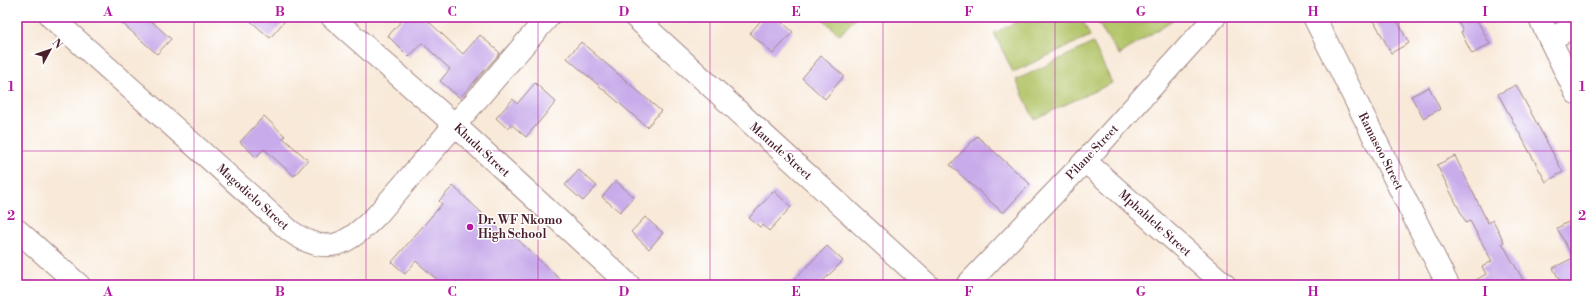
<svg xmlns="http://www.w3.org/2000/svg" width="1593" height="302" font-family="'Libre Bodoni',serif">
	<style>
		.green { fill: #b2c467; stroke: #7e7249 }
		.building { fill: #c8abea }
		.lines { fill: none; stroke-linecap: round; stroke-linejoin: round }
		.street-casing { stroke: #a18482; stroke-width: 24 }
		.secondary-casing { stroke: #a18482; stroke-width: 24 }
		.street { stroke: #fff; stroke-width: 22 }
		.secondary { stroke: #fff; stroke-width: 22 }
		.grid { fill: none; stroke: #b5179e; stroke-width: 1; stroke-opacity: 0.55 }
		.poi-dot { fill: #b5179e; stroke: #fff; stroke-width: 1.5 }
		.labels { text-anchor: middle; stroke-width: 3; stroke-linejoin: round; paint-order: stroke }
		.street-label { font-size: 12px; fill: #4a1f2b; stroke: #fff }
		.poi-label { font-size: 12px; font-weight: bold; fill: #4a1f2b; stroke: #fff; text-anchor: start }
		.neatline { fill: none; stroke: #b5179e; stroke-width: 1.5 }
		.grid-label { font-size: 13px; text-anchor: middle; font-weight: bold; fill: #b5179e }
	</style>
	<rect width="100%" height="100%" fill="#fff"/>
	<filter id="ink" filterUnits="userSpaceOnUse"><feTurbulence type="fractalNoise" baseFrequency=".025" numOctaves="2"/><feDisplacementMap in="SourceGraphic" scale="8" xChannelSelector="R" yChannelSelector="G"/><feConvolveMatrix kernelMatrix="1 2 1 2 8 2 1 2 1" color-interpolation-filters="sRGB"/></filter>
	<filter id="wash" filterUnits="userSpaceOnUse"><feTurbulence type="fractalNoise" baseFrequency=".012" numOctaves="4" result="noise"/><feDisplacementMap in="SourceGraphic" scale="16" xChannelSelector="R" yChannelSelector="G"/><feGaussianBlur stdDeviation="0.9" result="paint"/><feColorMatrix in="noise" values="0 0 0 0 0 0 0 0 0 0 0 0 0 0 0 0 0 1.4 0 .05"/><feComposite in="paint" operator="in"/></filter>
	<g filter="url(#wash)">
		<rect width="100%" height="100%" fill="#f8e9d8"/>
		<g class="green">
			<polygon points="820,17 856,17 840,35"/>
			<polygon points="1027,17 1081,17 1090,36 1013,72 994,33"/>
			<polygon points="1094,17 1177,17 1119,55"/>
			<polygon points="1093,43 1112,83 1034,119 1016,80"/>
		</g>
		<g id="blocks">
			<g class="building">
				<polygon points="115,17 147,17 171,39 157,54"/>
				<polygon points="246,17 288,17 270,38"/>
				<polygon points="405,17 424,17 463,54 480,35 500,53 460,98 440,81 450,69 422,43 409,57 388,36"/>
				<polygon points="764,17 776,17 793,32 773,54 750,33"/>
				<polygon points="1372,17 1395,17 1409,43 1391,53"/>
				<polygon points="1455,17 1475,17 1490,44 1472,54 1461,32 1463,31"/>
				<polygon points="581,42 661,111 647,127 567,58"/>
				<polygon points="821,56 844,76 825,99 802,78"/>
				<polygon points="535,83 556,102 526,137 511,124 508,129 496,118 513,99 517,104"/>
				<polygon points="1516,85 1563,172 1546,182 1498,94"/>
				<polygon points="1429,87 1440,109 1423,118 1411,96"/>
				<polygon points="264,116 285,136 283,138 308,160 294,176 264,149 256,157 240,142"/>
				<polygon points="977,136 1030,184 1003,213 950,165"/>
				<polygon points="1455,156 1488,223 1493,220 1504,242 1502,243 1526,285 1468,285 1486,274 1482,267 1492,261 1470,221 1466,223 1437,165"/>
				<polygon points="579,170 597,186 583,201 565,185"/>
				<polygon points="616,181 634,197 620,212 602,197"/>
				<polygon points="453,186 511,240 514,236 566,285 443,285 416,261 405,274 392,262 442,204 439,201"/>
				<polygon points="774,191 791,207 769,231 763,225 760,227 749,218"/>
				<polygon points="645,217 663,233 649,249 631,232"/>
				<polygon points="1576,218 1576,285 1562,285 1553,268 1573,258 1557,228"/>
				<polygon points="827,246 843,261 819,285 789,285"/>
			</g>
		</g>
	</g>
	<g filter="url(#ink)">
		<use href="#blocks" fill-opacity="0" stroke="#a18482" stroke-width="1"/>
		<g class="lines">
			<g class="street-casing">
				<g id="street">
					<path d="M51 17 290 231C328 258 348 244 377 215L548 17"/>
					<polyline points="332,17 455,125 629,285"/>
					<polyline points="1314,17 1448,285"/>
					<polyline points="1539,17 1576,93"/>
					<polyline points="1550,39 1576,26"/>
					<polyline points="1085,161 1225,285"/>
					<polyline points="17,230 79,285"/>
					<polyline points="967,285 1085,161 1215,17"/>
				</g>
			</g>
			<g class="secondary-casing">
				<polyline id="secondary" points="635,17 928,285"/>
			</g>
			<use href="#street" class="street"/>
			<use href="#secondary" class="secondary"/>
		</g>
	</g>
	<path class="grid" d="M194 17V285M366 17V285M538 17V285M710 17V285M883 17V285M1055 17V285M1227 17V285M1399 17V285M17 151H1576"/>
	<circle class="poi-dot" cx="470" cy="227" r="4"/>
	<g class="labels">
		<g class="street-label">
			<text transform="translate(482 150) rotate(43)" y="4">Khudu Street</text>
			<text transform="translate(781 151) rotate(42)" y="4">Maunde Street</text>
			<text transform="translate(1381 151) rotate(63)" y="4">Ramasoo Street</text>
			<text transform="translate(1092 152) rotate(-47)" y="4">Pilane Street</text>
			<text transform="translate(253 197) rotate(42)" y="4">Magodielo Street</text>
			<text transform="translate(1155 223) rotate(42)" y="4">Mphahlele Street</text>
		</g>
		<g class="poi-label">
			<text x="478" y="224">Dr. WF Nkomo<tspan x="478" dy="14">High School</tspan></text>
		</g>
	</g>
	<rect width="1593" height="302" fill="none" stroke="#fff" stroke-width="44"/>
	<g transform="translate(50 50) rotate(50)" stroke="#ffffff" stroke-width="3" paint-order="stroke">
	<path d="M0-3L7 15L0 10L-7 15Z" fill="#4a1f2b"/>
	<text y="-6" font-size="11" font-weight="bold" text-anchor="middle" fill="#4a1f2b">N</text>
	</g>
	<rect x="22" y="22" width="1549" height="258" class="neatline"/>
	<g class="grid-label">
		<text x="108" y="16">A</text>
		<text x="280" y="16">B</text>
		<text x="452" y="16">C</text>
		<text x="624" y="16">D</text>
		<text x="796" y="16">E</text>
		<text x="969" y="16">F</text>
		<text x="1141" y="16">G</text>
		<text x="1313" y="16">H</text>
		<text x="1485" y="16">I</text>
		<text x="11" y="91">1</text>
		<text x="1582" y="91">1</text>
		<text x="11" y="220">2</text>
		<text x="1582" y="220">2</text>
		<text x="108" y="296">A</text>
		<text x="280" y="296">B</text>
		<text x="452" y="296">C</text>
		<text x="624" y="296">D</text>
		<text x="796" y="296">E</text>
		<text x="969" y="296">F</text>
		<text x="1141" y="296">G</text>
		<text x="1313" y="296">H</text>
		<text x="1485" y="296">I</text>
	</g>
</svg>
